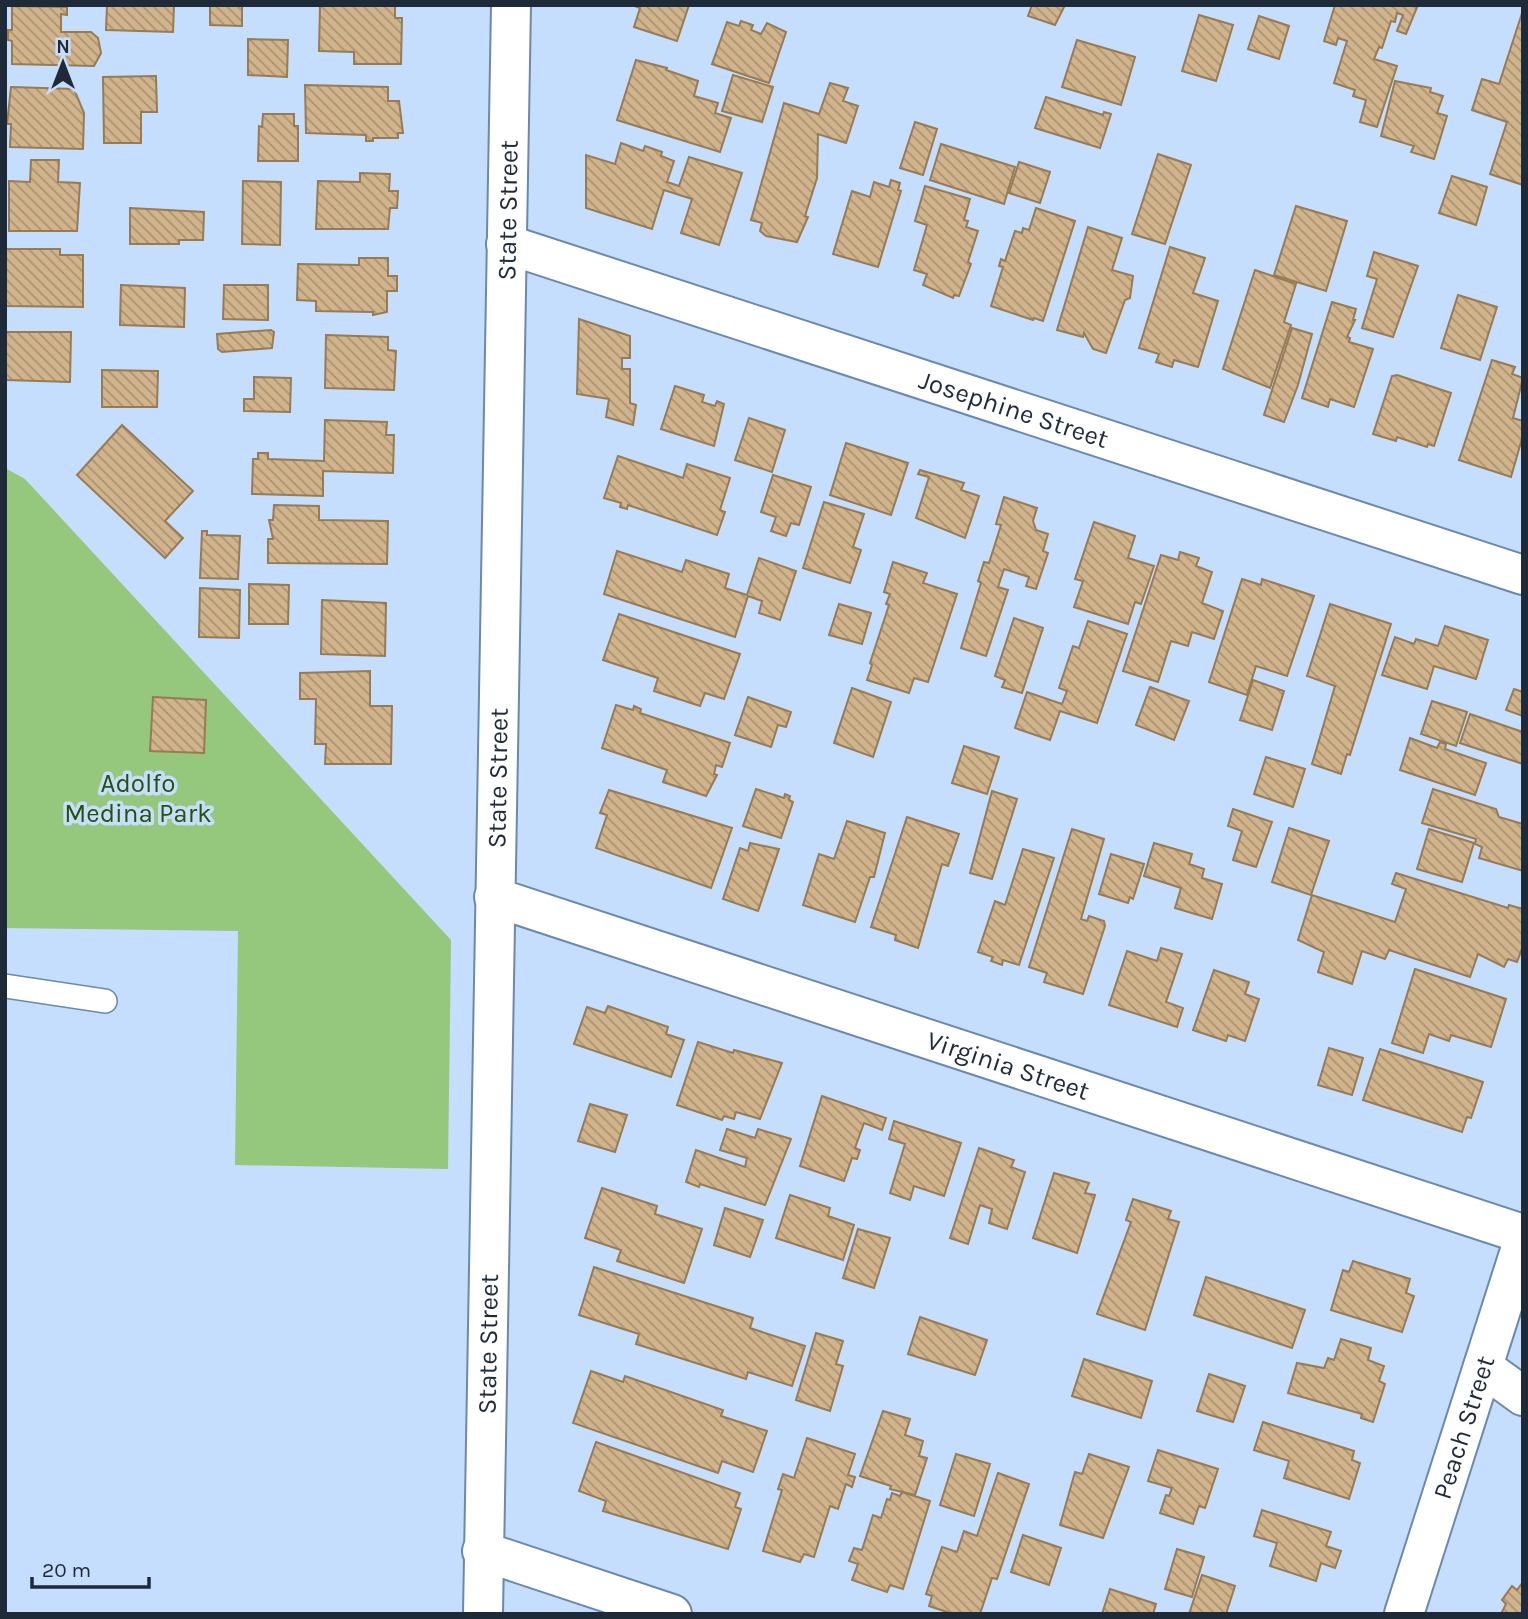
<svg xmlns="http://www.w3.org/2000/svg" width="1528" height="1619" font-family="Karla,sans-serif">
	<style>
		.green { fill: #95c77c }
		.building { fill: url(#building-back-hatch); stroke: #977b55; stroke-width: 2 }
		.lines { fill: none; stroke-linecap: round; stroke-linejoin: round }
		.lane-casing { stroke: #6c88ac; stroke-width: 26 }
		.street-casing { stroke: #6c88ac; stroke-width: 42 }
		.secondary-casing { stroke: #6c88ac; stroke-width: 42 }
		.lane { stroke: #fff; stroke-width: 23 }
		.street { stroke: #fff; stroke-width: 38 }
		.secondary { stroke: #fff; stroke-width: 38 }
		.labels { text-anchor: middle; stroke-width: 7; stroke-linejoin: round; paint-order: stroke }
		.street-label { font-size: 26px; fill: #1f2a39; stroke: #c6defd }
		.park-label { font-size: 26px; fill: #285107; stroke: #c6defd }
	</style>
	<defs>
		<pattern id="building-back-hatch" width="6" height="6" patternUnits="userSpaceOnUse" patternTransform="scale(1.75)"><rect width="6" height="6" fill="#d1b48c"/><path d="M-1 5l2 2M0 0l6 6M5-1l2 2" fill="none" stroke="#a99373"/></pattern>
	</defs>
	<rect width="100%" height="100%" fill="#c6defd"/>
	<polygon class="green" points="5,468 25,479 451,940 448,1169 235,1165 238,931 5,928"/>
	<g class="building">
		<polygon points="107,5 174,5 173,32 106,30"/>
		<polygon points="210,5 242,5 242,26 210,25"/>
		<polygon points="320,5 395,5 395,18 402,18 401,64 354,64 354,52 319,51"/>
		<polygon points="632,5 689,5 677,41 634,27 640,8"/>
		<polygon points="1032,5 1065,5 1055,25 1028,16"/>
		<polygon points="1335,5 1418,5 1406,34 1397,31 1403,15 1397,13 1395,22 1391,21 1382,48 1379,47 1374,59 1397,66 1377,127 1360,122 1366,100 1353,96 1355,90 1334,83 1347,41 1338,38 1336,45 1324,41"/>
		<polygon points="12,6 67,7 67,15 61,14 61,32 91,32 98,38 101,53 94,66 12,64 12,41 8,40 8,30 12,30"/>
		<polygon points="1522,13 1523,14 1523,185 1490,174 1507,122 1472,110 1482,79 1499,84"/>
		<polygon points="1199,15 1233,25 1216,81 1182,71"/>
		<polygon points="1259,16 1289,26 1279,59 1248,49"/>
		<polygon points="741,21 753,25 751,30 761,34 767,23 786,32 769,83 712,64 727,22 739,26"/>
		<polygon points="248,39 288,40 287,77 248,75"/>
		<polygon points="1077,40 1135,57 1121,105 1062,87"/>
		<polygon points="636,60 667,68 666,70 698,81 694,96 718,103 715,113 731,118 720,152 617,120"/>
		<polygon points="733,75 773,87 762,122 722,111"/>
		<polygon points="156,76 157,112 141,112 141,143 104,143 103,77"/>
		<polygon points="1395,81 1431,88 1430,92 1443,96 1437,113 1447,116 1434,159 1411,152 1414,146 1381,136"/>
		<polygon points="830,83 848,88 843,101 858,106 846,143 818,134 817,178 805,216 808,217 797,242 766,236 760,231 762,223 751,220 784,103 819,114"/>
		<polygon points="305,85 388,87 388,101 399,101 403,133 398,133 398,138 373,138 373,141 366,141 366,135 306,133"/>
		<polygon points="11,87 74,89 84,113 83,149 10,147 11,124 7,124"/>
		<polygon points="1046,97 1103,115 1104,112 1111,114 1100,148 1035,128"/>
		<polygon points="263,114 294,114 294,126 298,126 298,161 258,161 259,126 262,127"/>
		<polygon points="915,122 937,129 923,175 900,168"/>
		<polygon points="621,143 643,151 645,146 662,152 661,156 674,161 667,182 679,186 689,157 742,173 719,245 681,233 692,199 664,190 652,229 586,208 586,155 615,164"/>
		<polygon points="941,144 1015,167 1004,204 930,180"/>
		<polygon points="1158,154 1191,165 1165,244 1132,234"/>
		<polygon points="31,160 59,160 58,182 80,183 77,231 9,231 9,181 30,182"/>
		<polygon points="1019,162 1050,172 1040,203 1009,193"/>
		<polygon points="360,173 390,174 389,191 398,191 397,208 390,208 388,229 316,229 318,181 360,182"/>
		<polygon points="1452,176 1487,187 1476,225 1439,213"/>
		<polygon points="891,180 900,183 898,190 901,191 878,267 833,254 852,191 870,197 874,182 889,187"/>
		<polygon points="243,181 281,182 280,245 242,244"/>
		<polygon points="925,186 970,199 964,220 968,221 966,227 978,231 968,262 971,264 959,296 954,295 953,298 923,285 927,274 914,270 927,225 915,221"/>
		<polygon points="1296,206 1347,221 1326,291 1274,275"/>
		<polygon points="130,208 204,212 203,240 179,240 179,244 130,244"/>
		<polygon points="1036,208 1075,221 1043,321 1034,318 1033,320 991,306 1003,267 999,266 1001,259 1005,261 1015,231 1022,233 1023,228 1029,230"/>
		<polygon points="1088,227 1122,238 1112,270 1133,276 1130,298 1125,300 1106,353 1093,349 1084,333 1083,337 1057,330"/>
		<polygon points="1170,247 1205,258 1193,293 1218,301 1198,367 1174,360 1172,367 1156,362 1159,354 1139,348"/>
		<polygon points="6,249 60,249 60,255 83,255 83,307 6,306"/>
		<polygon points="1374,252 1418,266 1393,337 1362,328 1377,279 1367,276"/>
		<polygon points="359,258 388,258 388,276 397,276 397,291 387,291 387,312 373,315 373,312 316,311 316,301 297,300 298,264 359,265"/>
		<polygon points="1255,270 1296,284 1284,322 1291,325 1270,388 1223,369"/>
		<polygon points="121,285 185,288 184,327 120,325"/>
		<polygon points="224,285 268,285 268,320 223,319"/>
		<polygon points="1458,295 1497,307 1480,360 1441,348"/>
		<polygon points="1332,302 1356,309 1353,320 1355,320 1347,337 1350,338 1349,342 1373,349 1354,407 1330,399 1328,407 1302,398"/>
		<polygon points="579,319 630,336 630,358 622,358 622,369 630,369 630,403 636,405 633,425 606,417 609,399 577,394"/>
		<polygon points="1292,328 1312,334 1298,385 1284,422 1264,415"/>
		<polygon points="271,330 274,332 272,348 222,352 218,349 217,334"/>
		<polygon points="6,332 71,332 70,382 6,380"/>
		<polygon points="326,335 388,337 388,350 396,351 394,390 325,388"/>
		<polygon points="1492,360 1515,367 1512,374 1523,378 1513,418 1523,421 1523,435 1511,477 1459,460"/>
		<polygon points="102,370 158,371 157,407 102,407"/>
		<polygon points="1397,375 1451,393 1434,446 1428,444 1427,447 1397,437 1396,441 1373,434 1392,376"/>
		<polygon points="254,377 291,378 290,412 244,411 244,399 254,399"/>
		<polygon points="675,386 704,395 702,402 715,406 717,401 724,404 714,446 661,429"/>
		<polygon points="749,418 785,430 772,472 735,460"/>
		<polygon points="325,420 387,422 386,435 394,435 393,473 323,471 323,496 252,494 253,459 258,459 258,453 268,453 268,459 324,461"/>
		<polygon points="122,425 193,491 165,521 183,538 165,558 77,475"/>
		<polygon points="846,443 908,463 891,515 830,495"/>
		<polygon points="618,456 683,478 687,464 730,478 720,510 725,512 717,535 628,505 627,509 620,507 621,503 604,498"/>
		<polygon points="920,470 964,483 961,490 979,496 965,538 916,518 929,477 918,474"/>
		<polygon points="773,475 811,487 799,525 791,523 786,536 771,531 776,517 761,512"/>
		<polygon points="1004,497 1037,508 1033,521 1036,530 1048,534 1043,551 1048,553 1036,589 1026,586 1029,577 1004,569 998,587 1008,590 986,656 961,648 981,583 978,581 984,562 989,563 1001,525 996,524"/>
		<polygon points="824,502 864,514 853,547 861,550 850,583 803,568"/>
		<polygon points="274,505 319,506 319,520 388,521 387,564 268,563 268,539 273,539 269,520 273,520"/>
		<polygon points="1094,522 1135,536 1128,558 1154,566 1141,604 1135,602 1128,624 1074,607 1083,581 1075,579"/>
		<polygon points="202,531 207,531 207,535 240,536 238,579 200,578"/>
		<polygon points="617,551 682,572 686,560 729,574 725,588 747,595 759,558 796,571 780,620 759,613 762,601 748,596 735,637 604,594"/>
		<polygon points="1180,552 1199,558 1196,566 1212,572 1202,603 1223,611 1214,639 1192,632 1188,646 1171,641 1158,682 1123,671 1161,555 1178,560"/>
		<polygon points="893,562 927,573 923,583 957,594 928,682 914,678 909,693 867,680 872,665 870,663 889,605 886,604 890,594 884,592"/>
		<polygon points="1242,579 1261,585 1262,579 1314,596 1287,676 1256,666 1247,695 1209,682"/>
		<polygon points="249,584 289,585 288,624 249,624"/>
		<polygon points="200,588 240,590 239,638 199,637"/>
		<polygon points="322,600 386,603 385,656 321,654"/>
		<polygon points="839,604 871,613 862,644 829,635"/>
		<polygon points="1330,604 1391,624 1350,755 1347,754 1341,774 1312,764 1335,686 1307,676"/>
		<polygon points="619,614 740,654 724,699 705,693 700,706 654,691 658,678 603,660"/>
		<polygon points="1014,618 1043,628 1022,693 1002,687 1005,680 995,676"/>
		<polygon points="1088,621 1127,634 1097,723 1060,711 1050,740 1015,728 1027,692 1062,704 1067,691 1059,688 1073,646 1079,648"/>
		<polygon points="1445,626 1488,640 1476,679 1434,666 1427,689 1382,675 1395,637 1414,644 1416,639 1438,646"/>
		<polygon points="370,671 370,706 392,706 391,764 325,764 326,744 315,744 316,699 300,699 300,673"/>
		<polygon points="1253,680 1284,691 1272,730 1240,720"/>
		<polygon points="1150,687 1189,701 1174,740 1136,725"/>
		<polygon points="852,688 891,702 873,757 834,743"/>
		<polygon points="1514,689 1523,692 1523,716 1506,710"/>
		<polygon points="153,697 206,700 204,753 150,751"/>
		<polygon points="748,697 791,712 786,727 778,725 771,747 735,735"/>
		<polygon points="1432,701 1467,712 1456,746 1421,734"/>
		<polygon points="616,705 633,710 634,706 641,709 640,713 730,743 722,767 716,765 714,774 717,775 706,796 663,782 667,770 602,748"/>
		<polygon points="1470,714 1523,732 1523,764 1460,743"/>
		<polygon points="1410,738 1437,748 1440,742 1446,744 1445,749 1486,763 1475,795 1400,770"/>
		<polygon points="964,746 999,757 987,794 952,783"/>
		<polygon points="1266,757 1305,769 1293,807 1254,794"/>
		<polygon points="756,789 784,798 785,794 790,796 789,800 793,802 781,838 743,826"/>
		<polygon points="1433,789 1496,809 1499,817 1523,824 1523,871 1479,858 1482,847 1475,844 1476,839 1422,823"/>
		<polygon points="609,790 732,828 711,888 596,848 607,815 600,813"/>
		<polygon points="992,791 1017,799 992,879 970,873"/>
		<polygon points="1233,809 1272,822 1256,867 1233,860 1242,831 1228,826"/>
		<polygon points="907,817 959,834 948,866 942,864 918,948 895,940 896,935 871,927"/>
		<polygon points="847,821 885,833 874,877 870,877 855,922 803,905 819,854 834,859"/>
		<polygon points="1289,828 1329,841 1311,895 1272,882"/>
		<polygon points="1072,829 1104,839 1081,919 1087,921 1089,916 1104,921 1105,926 1083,994 1044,982 1047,973 1029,967"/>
		<polygon points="1429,829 1474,843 1462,882 1417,869"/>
		<polygon points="750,843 779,849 758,911 723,899 740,848 748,851"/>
		<polygon points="1154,843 1192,854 1189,864 1204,869 1202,878 1222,884 1212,919 1175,908 1181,888 1144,876"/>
		<polygon points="1023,849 1054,858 1019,965 1003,960 1002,965 991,961 993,957 978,952 995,901 1005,905"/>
		<polygon points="1111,854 1144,864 1133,899 1130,897 1128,903 1099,894"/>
		<polygon points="1396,873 1508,908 1509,905 1523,909 1523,946 1517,962 1508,959 1504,967 1478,954 1470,977 1389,950 1385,959 1362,951 1352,984 1318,972 1324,952 1298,940 1312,895 1395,922 1406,889 1392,884"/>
		<polygon points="1161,948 1182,954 1166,1002 1183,1008 1177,1027 1109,1005 1127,951 1157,961"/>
		<polygon points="1415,969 1506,999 1491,1047 1451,1035 1449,1041 1429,1034 1423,1053 1392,1043"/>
		<polygon points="1214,970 1249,982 1245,994 1259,999 1245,1041 1228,1035 1226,1041 1193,1030"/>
		<polygon points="608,1006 668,1027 666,1034 684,1040 671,1077 574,1044 587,1007 605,1013"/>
		<polygon points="698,1042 733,1053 734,1050 782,1063 760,1119 736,1112 734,1119 724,1116 722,1120 677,1105"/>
		<polygon points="1329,1048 1363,1058 1352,1095 1318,1085"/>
		<polygon points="1380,1049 1483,1082 1471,1118 1467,1117 1462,1132 1363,1100"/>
		<polygon points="822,1096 886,1118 882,1130 864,1123 855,1148 860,1150 857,1159 852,1158 844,1181 800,1166"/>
		<polygon points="590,1104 627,1115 615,1152 578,1141"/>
		<polygon points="894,1121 961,1143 944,1196 914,1186 910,1200 890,1193 905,1144 889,1139"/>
		<polygon points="727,1129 755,1138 758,1129 791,1139 765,1205 700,1184 699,1187 686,1182 696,1150 745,1167 747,1158 720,1150"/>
		<polygon points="979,1148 1014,1160 1011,1167 1025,1172 1007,1229 989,1223 992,1209 980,1205 968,1244 950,1238"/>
		<polygon points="1054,1173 1089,1183 1085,1193 1095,1195 1077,1253 1033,1238"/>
		<polygon points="602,1188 657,1206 655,1214 702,1229 684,1283 617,1261 621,1250 585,1238"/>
		<polygon points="790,1195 830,1208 828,1216 854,1225 843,1260 776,1238"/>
		<polygon points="1133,1199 1171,1211 1168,1219 1179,1222 1145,1330 1097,1314 1131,1222 1126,1220"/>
		<polygon points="725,1208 763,1220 750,1257 714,1245"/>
		<polygon points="858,1229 890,1238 874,1288 843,1278"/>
		<polygon points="1353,1261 1410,1279 1406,1293 1414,1296 1402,1332 1331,1310 1343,1270 1349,1272"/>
		<polygon points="594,1267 753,1318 750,1328 805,1346 792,1386 748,1372 746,1379 636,1344 639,1334 579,1315"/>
		<polygon points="1206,1277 1305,1310 1292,1348 1194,1315"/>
		<polygon points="920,1317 987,1340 975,1375 908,1354"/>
		<polygon points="816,1333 843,1341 836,1364 843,1366 830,1411 796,1400"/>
		<polygon points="1341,1339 1371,1348 1368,1360 1384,1366 1379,1381 1385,1384 1373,1422 1361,1418 1362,1414 1288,1393 1297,1363 1324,1368 1328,1358 1334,1360"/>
		<polygon points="1084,1359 1152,1381 1141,1418 1072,1396"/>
		<polygon points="591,1371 623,1382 625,1376 723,1410 721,1416 767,1431 753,1472 722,1461 718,1473 573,1423"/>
		<polygon points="1209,1374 1245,1386 1233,1422 1197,1411"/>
		<polygon points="883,1411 910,1419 905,1435 923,1441 919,1456 927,1458 915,1495 890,1489 891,1486 860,1476"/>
		<polygon points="1263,1422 1354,1451 1352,1460 1360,1463 1349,1499 1284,1478 1289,1461 1254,1450"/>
		<polygon points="807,1438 855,1454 848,1475 855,1477 852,1487 846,1484 838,1509 830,1506 814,1557 804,1554 800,1562 763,1551 782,1490 778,1489 783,1474 794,1478"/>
		<polygon points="596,1442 740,1493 735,1507 741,1509 728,1549 603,1511 606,1501 579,1491"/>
		<polygon points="1158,1450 1218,1469 1205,1508 1199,1506 1193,1524 1160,1513 1166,1495 1169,1496 1172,1488 1148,1481"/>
		<polygon points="956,1454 990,1464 974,1516 940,1505"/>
		<polygon points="1089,1454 1129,1467 1103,1538 1060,1525 1075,1472 1082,1474"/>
		<polygon points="998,1473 1029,1484 997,1579 992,1578 980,1614 953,1614 929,1606 932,1596 926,1594 942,1547 957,1552 964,1531 977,1536"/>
		<polygon points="902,1492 930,1501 903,1589 890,1585 887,1592 852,1580 858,1564 849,1561 854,1548 862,1550 873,1515 881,1518 887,1499 890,1500 892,1493 900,1496"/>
		<polygon points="1262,1510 1331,1532 1326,1546 1341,1551 1335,1568 1321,1563 1316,1581 1270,1566 1277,1543 1254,1536"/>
		<polygon points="1023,1535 1061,1548 1049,1585 1011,1572"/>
		<polygon points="1177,1549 1204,1557 1192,1597 1165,1589"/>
		<polygon points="1202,1575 1235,1586 1226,1614 1189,1614"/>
		<polygon points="1523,1582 1523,1614 1501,1614 1506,1604 1502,1600 1512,1586 1517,1590"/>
		<polygon points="1110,1589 1156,1604 1153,1614 1102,1614"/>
	</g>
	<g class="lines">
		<g class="lane-casing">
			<polyline id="lane" points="5,986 105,1001"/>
		</g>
		<g class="street-casing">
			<g id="street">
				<path id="s1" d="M506 244 1523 575"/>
				<path id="s2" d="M494 897 1523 1234"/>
				<polyline points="1483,1367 1523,1396"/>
				<polyline points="482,1551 672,1614"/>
				<path id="s3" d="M1404 1614 1523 1241"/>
			</g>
		</g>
		<g class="secondary-casing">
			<g id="secondary">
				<path id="s4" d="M483 1614 511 5"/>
			</g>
		</g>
		<use href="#lane" class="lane"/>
		<use href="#street" class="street"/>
		<use href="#secondary" class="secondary"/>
	</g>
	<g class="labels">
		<g class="street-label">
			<text dy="9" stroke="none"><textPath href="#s4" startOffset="1404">State Street</textPath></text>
			<text dy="9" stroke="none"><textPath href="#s1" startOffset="534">Josephine Street</textPath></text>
			<text dy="9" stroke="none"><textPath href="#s4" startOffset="836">State Street</textPath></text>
			<text dy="9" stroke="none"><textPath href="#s2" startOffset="541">Virginia Street</textPath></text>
			<text dy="9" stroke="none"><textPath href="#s4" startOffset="270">State Street</textPath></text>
			<text dy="9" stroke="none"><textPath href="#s3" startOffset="196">Peach Street</textPath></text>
		</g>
		<g class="park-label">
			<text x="138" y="792">Adolfo<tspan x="138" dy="30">Medina Park</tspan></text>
		</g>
	</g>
	<rect width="1528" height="1619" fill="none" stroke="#1f2a39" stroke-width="14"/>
	<g transform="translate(63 63)" stroke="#c6defd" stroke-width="5" paint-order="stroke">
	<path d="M0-5L12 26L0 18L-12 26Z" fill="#1f2a39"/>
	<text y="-10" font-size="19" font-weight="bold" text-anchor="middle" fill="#1f2a39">N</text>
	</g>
	<path d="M32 1577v10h117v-10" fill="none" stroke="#1f2a39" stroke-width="3.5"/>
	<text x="42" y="1577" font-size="21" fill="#1f2a39" stroke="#c6defd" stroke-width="5" paint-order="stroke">20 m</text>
</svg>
